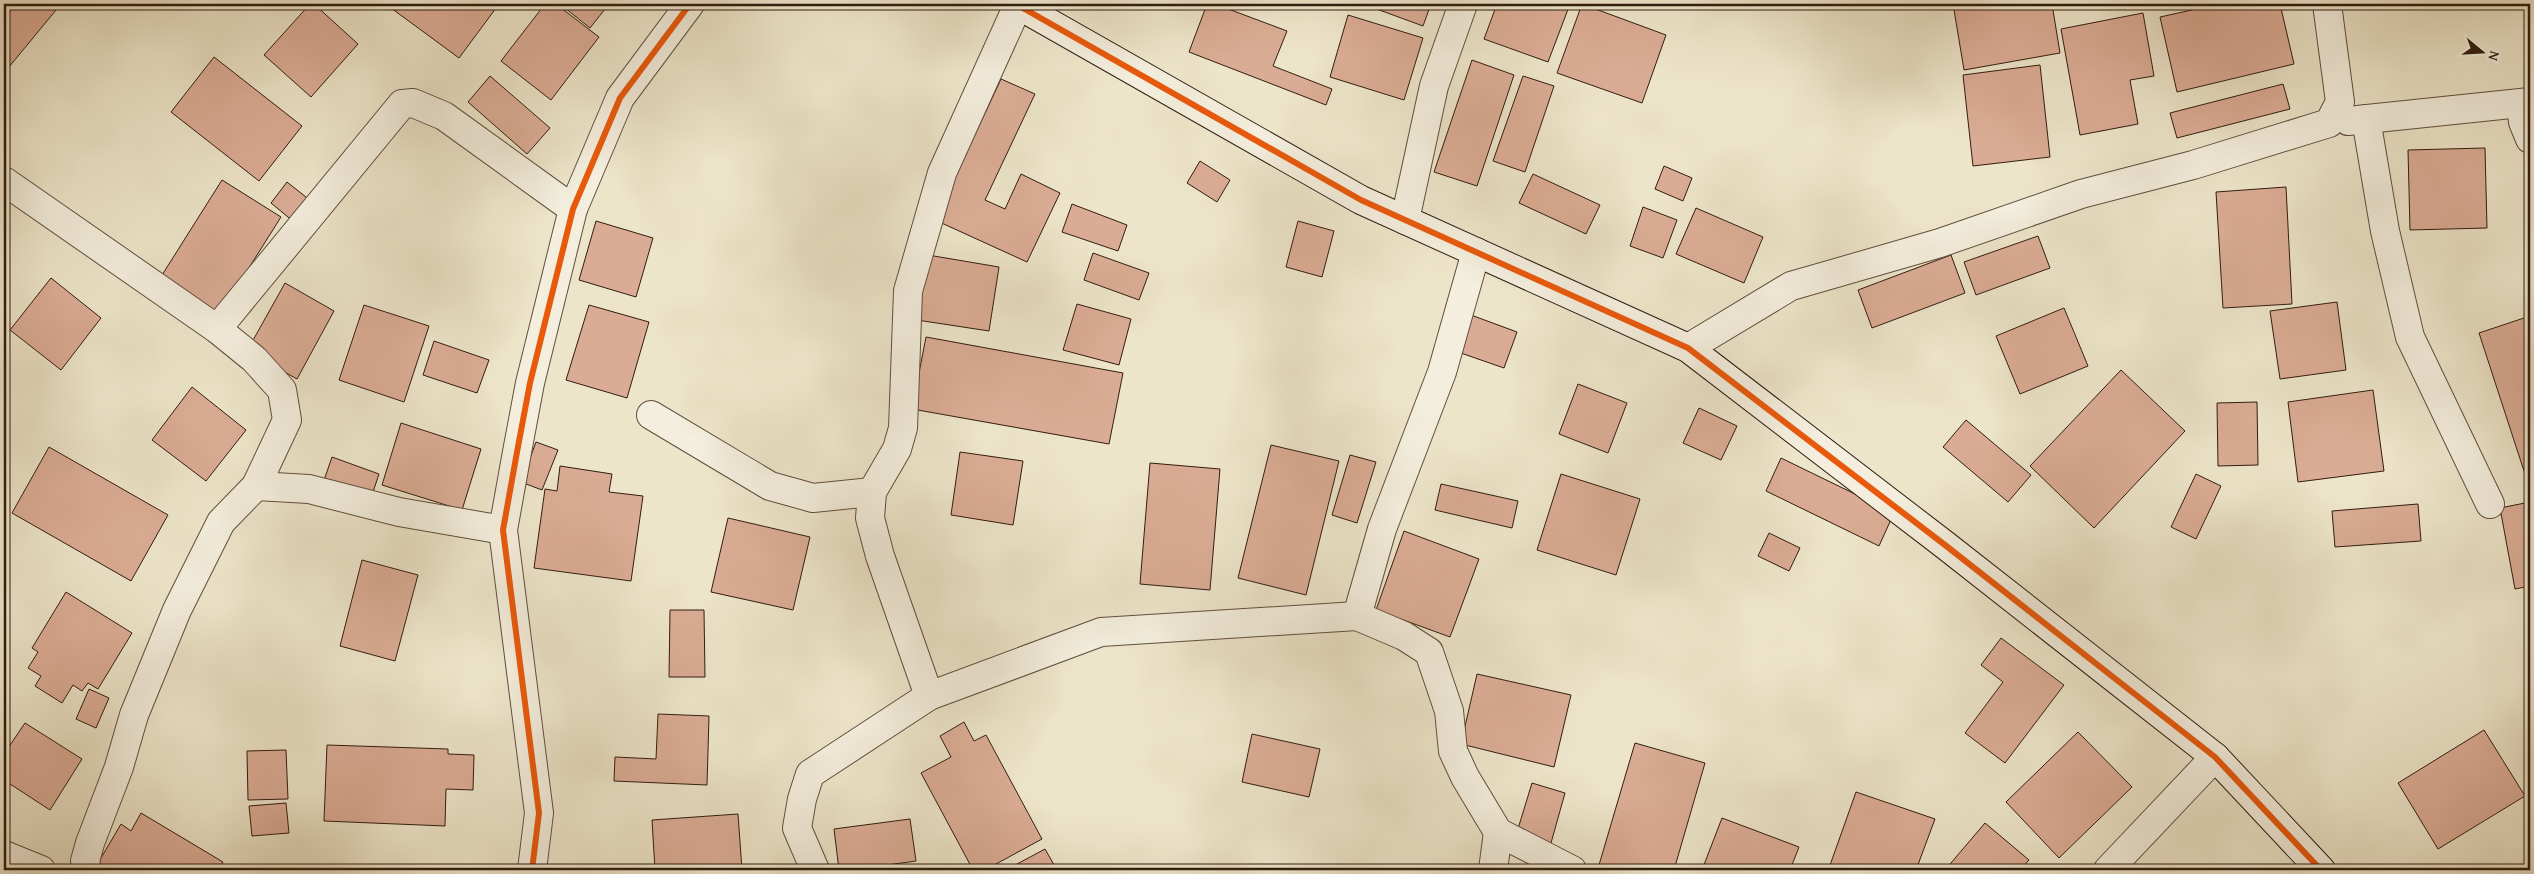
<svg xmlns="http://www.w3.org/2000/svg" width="2534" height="874" font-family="'Gentium Book Plus',serif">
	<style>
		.building { fill: #dbac95; stroke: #311c10 }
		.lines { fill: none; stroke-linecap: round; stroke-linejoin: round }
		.street-casing { stroke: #604e3e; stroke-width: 30 }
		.secondary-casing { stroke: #311c10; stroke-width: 30 }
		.street { stroke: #f3eedd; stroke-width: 28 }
		.secondary { stroke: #f3eedd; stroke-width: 28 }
		.cycleway-casing { stroke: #f3eedd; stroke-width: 9 }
		.cycleway { stroke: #e8590c; stroke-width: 6 }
	</style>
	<rect width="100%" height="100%" fill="#ede5ca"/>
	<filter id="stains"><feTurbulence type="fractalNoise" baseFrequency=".004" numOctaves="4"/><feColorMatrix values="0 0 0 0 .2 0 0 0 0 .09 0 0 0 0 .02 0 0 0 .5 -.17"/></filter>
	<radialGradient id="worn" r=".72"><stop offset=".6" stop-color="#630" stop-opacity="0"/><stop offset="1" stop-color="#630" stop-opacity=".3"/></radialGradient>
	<g class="building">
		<polygon points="4,4 61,4 4,73"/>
		<polygon points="310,4 314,4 358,44 311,97 264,55"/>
		<polygon points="395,4 499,4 459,58 391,8"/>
		<polygon points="545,4 556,4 599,37 551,100 501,61"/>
		<polygon points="560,4 609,4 590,28"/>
		<polygon points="1207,4 1215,4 1287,31 1273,66 1332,89 1326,105 1189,52"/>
		<polygon points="1363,4 1431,4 1423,26"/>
		<polygon points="1497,4 1570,4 1548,62 1484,39"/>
		<polygon points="1582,4 1666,35 1642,103 1557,73"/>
		<polygon points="1953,4 2052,4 2060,53 1964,70"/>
		<polygon points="2219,4 2280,4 2294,64 2177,92 2160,17"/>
		<polygon points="2143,13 2154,76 2130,80 2138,124 2080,135 2061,29"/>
		<polygon points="1348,15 1423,38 1404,100 1330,77"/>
		<polygon points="214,57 302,126 259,181 171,112"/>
		<polygon points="1472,60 1514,75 1477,186 1434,172"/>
		<polygon points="2040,65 2050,157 1973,166 1963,75"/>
		<polygon points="490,76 550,128 527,154 468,102"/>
		<polygon points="1523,76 1554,86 1525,172 1493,161"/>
		<polygon points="1001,79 1035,94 985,200 1005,209 1021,174 1060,193 1027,262 935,220"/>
		<polygon points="2283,84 2290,109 2177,138 2170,113"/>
		<polygon points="2485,148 2487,228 2410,230 2408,150"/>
		<polygon points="1200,161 1230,180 1217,202 1187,183"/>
		<polygon points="1664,166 1692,178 1683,201 1655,189"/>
		<polygon points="1533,174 1600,205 1586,234 1519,203"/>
		<polygon points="222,180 281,217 216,320 157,283"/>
		<polygon points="287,182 311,201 294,222 271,203"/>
		<polygon points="2286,187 2292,304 2223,308 2216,192"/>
		<polygon points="1072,204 1127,225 1118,251 1062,232"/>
		<polygon points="1643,207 1677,220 1663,258 1630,246"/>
		<polygon points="1696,208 1763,237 1744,283 1676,254"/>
		<polygon points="596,221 653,238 636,297 579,280"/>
		<polygon points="1298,221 1334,231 1322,277 1286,267"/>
		<polygon points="2038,236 2050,268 1976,295 1964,262"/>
		<polygon points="1093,253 1149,273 1139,300 1084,280"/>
		<polygon points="928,255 999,267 989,331 917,320"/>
		<polygon points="1951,255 1965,293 1872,328 1858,290"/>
		<polygon points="51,278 101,318 61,370 10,330"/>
		<polygon points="285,283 334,311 297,379 247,351"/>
		<polygon points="2337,302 2346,370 2280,379 2270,311"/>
		<polygon points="1077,304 1131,319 1119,365 1063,350"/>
		<polygon points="364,305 429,326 404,402 339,380"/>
		<polygon points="589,305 649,322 627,398 566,380"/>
		<polygon points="2064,308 2088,366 2020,394 1996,336"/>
		<polygon points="1471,315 1517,332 1504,368 1458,352"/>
		<polygon points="2530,316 2530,469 2524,471 2479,333"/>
		<polygon points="926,337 1123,373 1109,444 912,409"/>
		<polygon points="434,341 489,360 477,393 423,375"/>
		<polygon points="2121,370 2185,431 2094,528 2030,466"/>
		<polygon points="1578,384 1627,403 1608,453 1559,434"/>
		<polygon points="192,387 246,430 206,481 152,440"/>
		<polygon points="2373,390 2384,471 2298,482 2288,402"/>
		<polygon points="2257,402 2258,465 2218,466 2217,403"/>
		<polygon points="1699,408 1737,426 1721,460 1683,443"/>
		<polygon points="1966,420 2031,475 2008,502 1943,447"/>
		<polygon points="401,423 481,449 462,510 382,485"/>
		<polygon points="536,442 558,450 542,490 521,482"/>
		<polygon points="1271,445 1339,461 1306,595 1238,578"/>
		<polygon points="49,447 168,515 131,581 12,513"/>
		<polygon points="960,452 1023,461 1013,525 951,515"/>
		<polygon points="1350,455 1376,462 1357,523 1332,515"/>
		<polygon points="332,457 379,474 370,501 323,483"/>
		<polygon points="1781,458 1894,513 1879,546 1766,491"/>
		<polygon points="1150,463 1220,469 1210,590 1140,584"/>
		<polygon points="560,466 612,474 609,492 643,496 631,581 534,568 545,489 557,491"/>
		<polygon points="1561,474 1640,499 1616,575 1537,550"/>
		<polygon points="2196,474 2221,486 2196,539 2171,527"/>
		<polygon points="1441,484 1518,501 1512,528 1435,510"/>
		<polygon points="2530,502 2530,586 2515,589 2500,508"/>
		<polygon points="2418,504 2421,541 2335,547 2332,511"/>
		<polygon points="728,518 810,537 793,610 711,592"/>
		<polygon points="1404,531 1479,559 1450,637 1376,610"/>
		<polygon points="1769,533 1800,548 1789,571 1758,556"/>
		<polygon points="362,560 418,575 395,661 340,646"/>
		<polygon points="66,592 132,633 98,689 88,683 82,691 73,685 62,703 35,686 41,676 28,668 38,652 32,648"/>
		<polygon points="670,610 704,610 705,677 669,677"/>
		<polygon points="2001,638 2064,685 2005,763 1965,733 2003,682 1981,665"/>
		<polygon points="1477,674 1571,695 1554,767 1461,744"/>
		<polygon points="89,689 109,698 96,728 76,719"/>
		<polygon points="658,714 709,716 707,785 614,781 615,757 656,759"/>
		<polygon points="964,722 974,741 986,735 1042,839 985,870 973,870 921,773 951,757 940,736"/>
		<polygon points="25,723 82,759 50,810 4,780 4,754"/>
		<polygon points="2484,730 2525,796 2438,849 2398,783"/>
		<polygon points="2078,732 2132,787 2059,858 2006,802"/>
		<polygon points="1252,734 1320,749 1309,797 1242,782"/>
		<polygon points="1635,743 1705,763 1674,870 1618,870 1599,865"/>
		<polygon points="327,745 448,749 448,754 474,755 473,790 446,789 445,826 324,821"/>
		<polygon points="286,750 288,799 248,800 247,751"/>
		<polygon points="1532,783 1565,793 1551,843 1517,832"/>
		<polygon points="1856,792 1935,819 1916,870 1829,868"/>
		<polygon points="286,803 289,833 252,836 249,806"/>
		<polygon points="141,813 223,862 218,870 108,870 98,863 121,824 131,831"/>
		<polygon points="738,814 742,870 655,870 652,820"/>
		<polygon points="1722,818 1799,847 1790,870 1702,870"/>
		<polygon points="910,819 916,861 873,867 874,870 839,870 834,829"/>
		<polygon points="1985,823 2029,860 2020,870 1945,870"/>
		<polygon points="1045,849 1057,870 1006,870"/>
		<polygon points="568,865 607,869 607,870 567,870"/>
	</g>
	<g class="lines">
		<g class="street-casing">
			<g id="street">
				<polyline points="2521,104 2523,122 2530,139"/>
				<polyline points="2366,119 2385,231 2410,337 2490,504"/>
				<polyline points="2348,121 2530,102"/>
				<polyline points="4,181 217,329 254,359 282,390 287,420 256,486"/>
				<polyline points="1405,220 1434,86 1463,4"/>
				<polyline points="1476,252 1442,372 1382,529 1357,616 1404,636 1429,652 1449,711 1453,751 1465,777 1498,832 1572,870"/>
				<polyline points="217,329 402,104 413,103 444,116 573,209"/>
				<polyline points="1688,348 1791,286 1940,243 2081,194 2193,165 2329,123 2340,102 2327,4"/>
				<polyline points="651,415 770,486 813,498 872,492"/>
				<polyline points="929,696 880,556 870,518 872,492 897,449 903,428 908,291 942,173 1018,5"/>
				<polyline points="4,855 41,870"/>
				<polyline points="87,870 85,861 90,843 119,767 134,715 177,610 221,522 256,486 309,489 399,512 503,530"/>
				<polyline points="532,870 539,813 503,530 517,452 530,383 573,209 620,98 690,4"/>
				<polyline points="815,870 797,828 802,799 810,774 929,696 1101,632 1357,616"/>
				<polyline points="1493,870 1498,832"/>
				<polyline points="2108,870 2215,757"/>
			</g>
		</g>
		<g class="secondary-casing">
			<polyline id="secondary" points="1016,4 1361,200 1688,348 1945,545 2215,757 2321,870"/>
		</g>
		<use href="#street" class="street"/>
		<use href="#secondary" class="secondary"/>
		<g class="cycleway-casing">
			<g id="cycleway">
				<polyline points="1016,4 1361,200 1688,348 1945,545 2215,757 2321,870"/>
				<polyline points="532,870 539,813 503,530 517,452 530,383 573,209 620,98 690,4"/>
			</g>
		</g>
		<use href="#cycleway" class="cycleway"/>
	</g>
	<rect width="2534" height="874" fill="none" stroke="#ede5ca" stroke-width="20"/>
	<rect x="5" y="5" width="2524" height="864" fill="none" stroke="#311c10" stroke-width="2.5"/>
	<rect x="10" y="10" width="2514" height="854" fill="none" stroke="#311c10"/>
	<g transform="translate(2482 52) rotate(108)" stroke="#f3eedd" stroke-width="4" paint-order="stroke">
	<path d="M0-4L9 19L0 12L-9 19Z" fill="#311c10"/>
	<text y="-8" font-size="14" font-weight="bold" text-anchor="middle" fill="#311c10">N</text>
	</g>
	<rect width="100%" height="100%" filter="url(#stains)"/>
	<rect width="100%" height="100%" fill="url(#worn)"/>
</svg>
